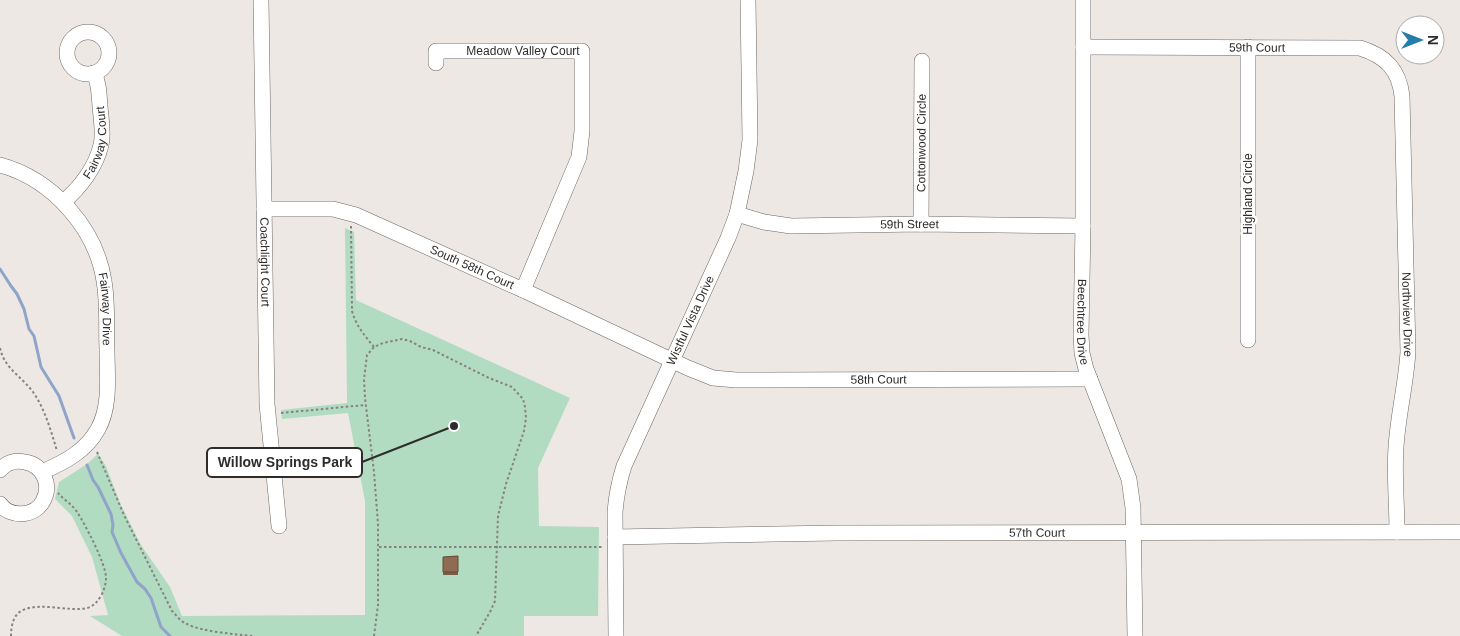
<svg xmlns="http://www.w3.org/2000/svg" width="1460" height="636" font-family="Helvetica,sans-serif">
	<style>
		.green { fill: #b2dcc1 }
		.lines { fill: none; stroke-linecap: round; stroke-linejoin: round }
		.stream { stroke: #90a3c8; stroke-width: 3 }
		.minor-casing { stroke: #6c6764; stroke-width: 16 }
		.path { stroke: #85827f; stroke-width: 2; stroke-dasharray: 2.5 2.5; stroke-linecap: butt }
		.minor { stroke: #fff; stroke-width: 15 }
		.wall { fill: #7b5c46 }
		.building { fill: #8f6b51; stroke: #644b39 }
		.labels { text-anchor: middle; stroke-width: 5; stroke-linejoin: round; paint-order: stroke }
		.street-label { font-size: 12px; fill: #2e2c2b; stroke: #fff }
		.leader { fill: none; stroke: #2e2c2b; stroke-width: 2 }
		.callout-dot { fill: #2e2c2b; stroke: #fff; stroke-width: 2 }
		.callout { fill: #fff; stroke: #2e2c2b; stroke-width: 2 }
		.callout-label { font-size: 14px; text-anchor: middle; font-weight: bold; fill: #2e2c2b }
	</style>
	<rect width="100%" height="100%" fill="#ede8e4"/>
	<polygon class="green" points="345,228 354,232 356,300 570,398 538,468 539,526 599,527 598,616 524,616 524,636 122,636 90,616 108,615 92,557 72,516 55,499 59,482 87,464 98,454 106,466 120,503 141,545 170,587 182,616 365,615 365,501 348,413 282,419 281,410 347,403"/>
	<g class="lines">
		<g class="stream">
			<polyline points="0,269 11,286 17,294 24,309 29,329 34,336 41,367 59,396 74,438"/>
			<polyline points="87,465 93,480 98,487 111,514 113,525 112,532 121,553 137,582 145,589 151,598 161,627 170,636"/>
		</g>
		<g class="minor-casing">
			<g id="minor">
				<path id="s1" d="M261 0 267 404 279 526"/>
				<path id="s2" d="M1083 0V226L1081 335 1082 353 1086 369 1129 479 1133 508 1135 636"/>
				<circle cx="88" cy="53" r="21"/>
				<path id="s3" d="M1083 47 1360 48C1386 56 1399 70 1402 96L1408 352C1406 384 1398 415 1396 447 1394 475 1397 504 1397 532"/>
				<polyline points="1248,47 1248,340"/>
				<path id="s4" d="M436 63V51H582V131L579 157 523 290"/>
				<path id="s5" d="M0 165C52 179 96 228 104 281 108 304 106 327 107 350 107 375 111 406 98 429 86 451 65 462 42 472"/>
				<path id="s6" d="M63 202C80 188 96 167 101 145 104 133 101 119 100 106 99 94 99 83 94 73"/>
				<path id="s7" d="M264 209H333L356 215 523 290 688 368 713 378 736 380 1090 379"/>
				<path id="s8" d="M737 214 764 222 791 226 921 224 1083 226"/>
				<path id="s9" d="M921 224 922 61"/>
				<path d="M0 470C7 462 15 460 25 462 43 465 52 485 43 501 35 517 10 518 0 504"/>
				<path id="s10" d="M615 537 837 533 1460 532"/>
				<path id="s11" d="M616 636 615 513C616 497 619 482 624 466L728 238 737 214 746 171 750 140 748 0"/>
			</g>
		</g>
		<g class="path">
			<path d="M351 226 352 311C356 326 365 336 374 347"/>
			<path d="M0 348C4 368 22 377 33 392 45 409 51 431 57 451"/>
			<polyline points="281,413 365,405"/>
			<path d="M97 452 124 515 172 611C177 616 181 622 187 624 202 632 235 634 253 636"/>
			<polyline points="379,547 603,547"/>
			<path d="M11 636C11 627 13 614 23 610 41 602 68 612 87 608 94 606 97 602 101 596 104 590 106 584 106 578 106 564 85 524 77 512 72 504 64 500 58 493"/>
			<polyline points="374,636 378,605 378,524 374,472 365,398 364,379 367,355 374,347 383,343 402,339 410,341 421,347 433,350 489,378 512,387 523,399 525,407 526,418 524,431 506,484 498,516 495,601 490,612 476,636"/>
		</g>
		<use href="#minor" class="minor"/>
	</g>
	<polygon class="wall" points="458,556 458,575 443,575 443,557"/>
	<polygon class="building" points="458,556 458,572 443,572 443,557"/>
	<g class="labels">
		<g class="street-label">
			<text dy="4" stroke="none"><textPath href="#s3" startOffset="174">59th Court</textPath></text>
			<text dy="4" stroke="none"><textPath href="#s4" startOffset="99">Meadow Valley Court</textPath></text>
			<text dy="4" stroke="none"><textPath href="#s6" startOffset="71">Fairway Court</textPath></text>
			<text dy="4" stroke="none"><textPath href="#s9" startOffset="81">Cottonwood Circle</textPath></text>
			<text transform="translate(1248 194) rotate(-90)" y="4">Highland Circle</text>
			<text dy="4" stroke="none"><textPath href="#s8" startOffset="174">59th Street</textPath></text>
			<text dy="4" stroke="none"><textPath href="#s1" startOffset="262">Coachlight Court</textPath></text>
			<text dy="4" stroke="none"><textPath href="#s7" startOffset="220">South 58th Court</textPath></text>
			<text dy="4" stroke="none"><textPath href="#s5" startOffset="192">Fairway Drive</textPath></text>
			<text dy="4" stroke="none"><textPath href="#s3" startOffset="564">Northview Drive</textPath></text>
			<text dy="4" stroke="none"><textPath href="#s11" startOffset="331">Wistful Vista Drive</textPath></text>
			<text dy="4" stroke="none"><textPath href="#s2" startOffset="322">Beechtree Drive</textPath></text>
			<text dy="4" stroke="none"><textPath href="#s7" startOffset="651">58th Court</textPath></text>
			<text dy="4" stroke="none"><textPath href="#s10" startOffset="422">57th Court</textPath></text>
		</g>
	</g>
	<path class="leader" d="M454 426L362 462"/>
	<circle class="callout-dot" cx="454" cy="426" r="5"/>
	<rect class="callout" x="207" y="448" width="155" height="29" rx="5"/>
	<g class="callout-label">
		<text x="285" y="467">Willow Springs Park</text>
	</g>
	<g transform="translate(1420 40) rotate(90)"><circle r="24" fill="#ffffff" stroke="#ababaa"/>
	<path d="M0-4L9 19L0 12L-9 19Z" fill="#247caa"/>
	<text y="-8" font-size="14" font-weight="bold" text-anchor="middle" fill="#2e2c2b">N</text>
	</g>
</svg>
